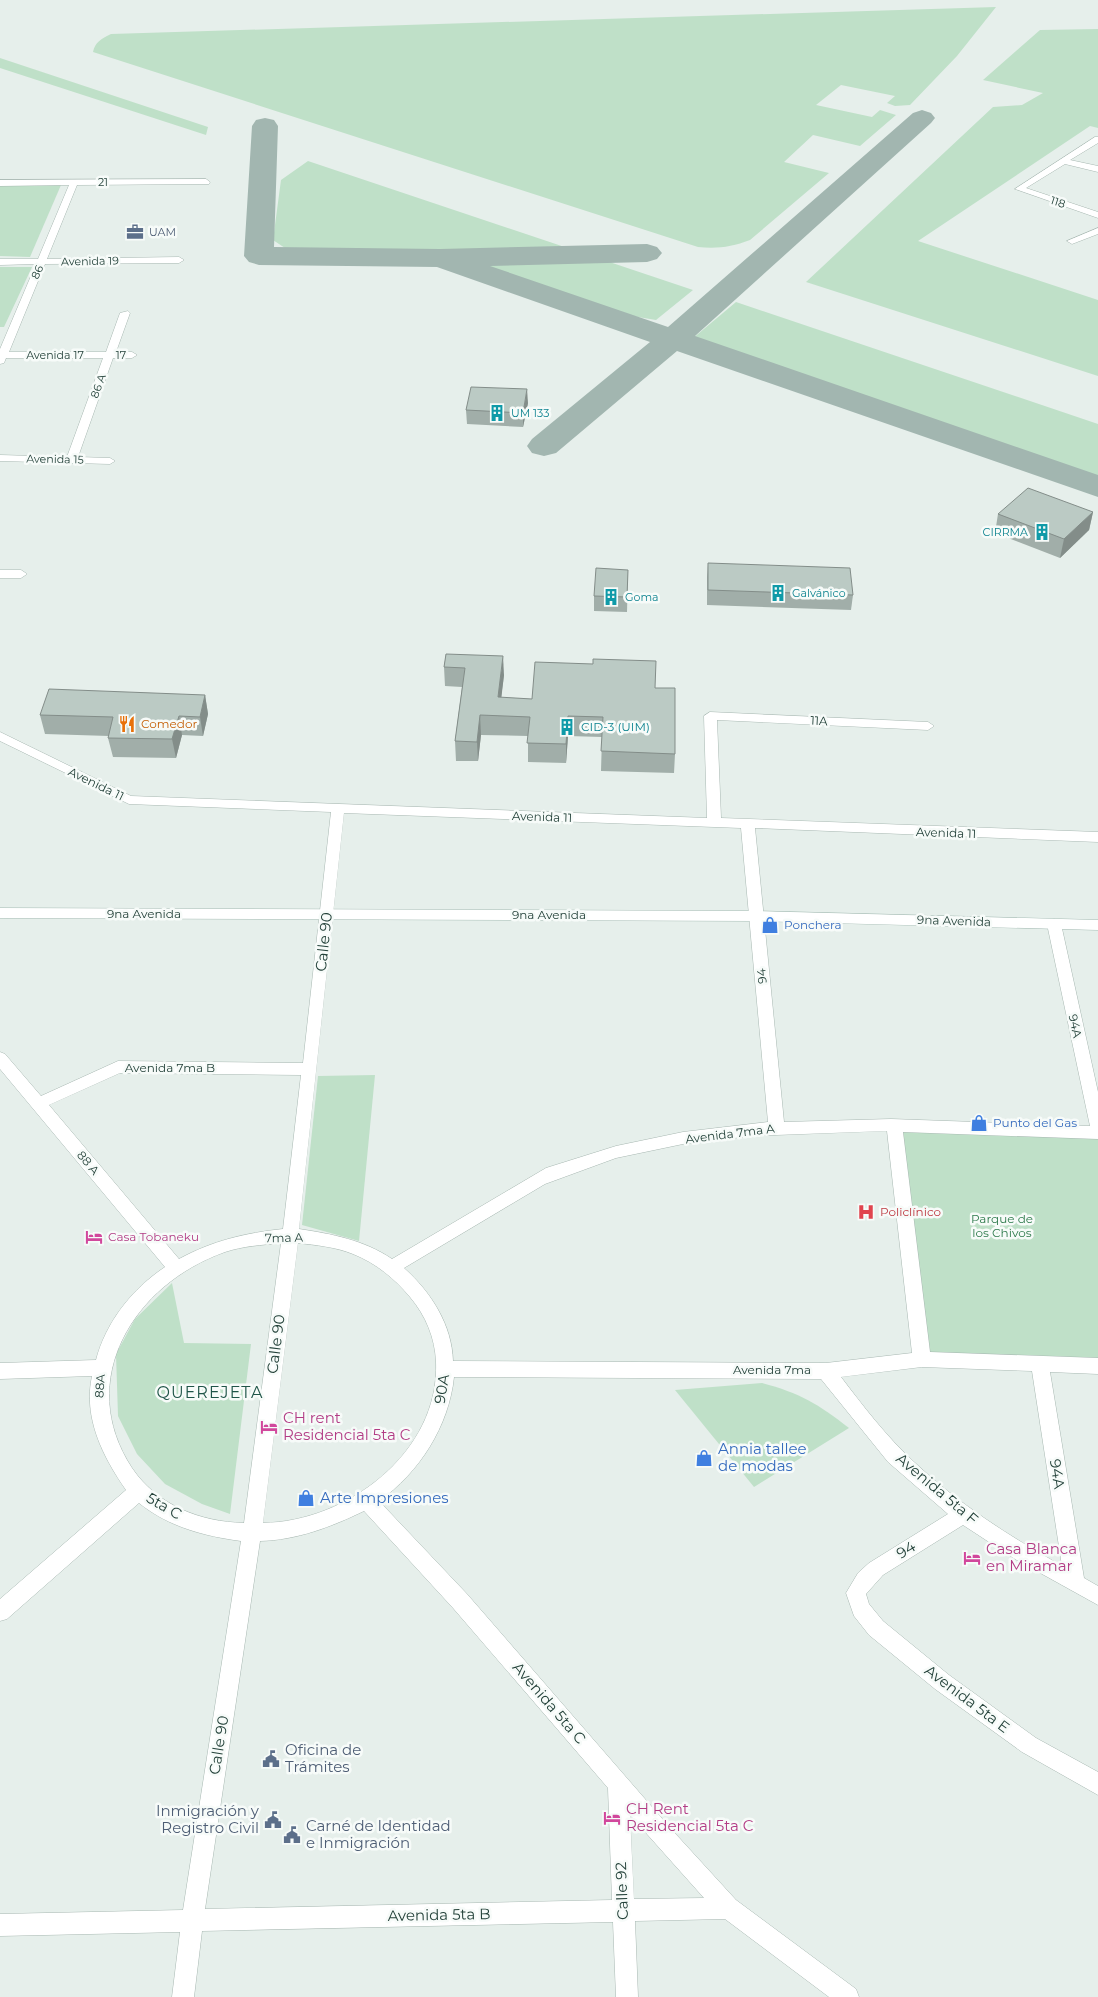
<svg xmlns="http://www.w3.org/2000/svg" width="1098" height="1997" font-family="Montserrat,sans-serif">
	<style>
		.green { fill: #bfe0c8 }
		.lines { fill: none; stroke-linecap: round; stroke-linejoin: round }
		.taxiway { fill: #a2b6b0; fill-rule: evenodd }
		.minor-casing { stroke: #a8b8b2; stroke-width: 1 }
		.tertiary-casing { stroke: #a8b8b2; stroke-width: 1 }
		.secondary-casing { stroke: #a4bbb3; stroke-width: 1 }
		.minor { fill: #fff; fill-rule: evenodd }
		.tertiary { fill: #fff; fill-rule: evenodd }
		.secondary { fill: #fff; fill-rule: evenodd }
		.wall { fill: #a1aea9 }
		.shaded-wall { fill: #838d89 }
		.building { fill: #bbcac4; stroke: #838d89 }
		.labels { text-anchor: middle; stroke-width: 5; stroke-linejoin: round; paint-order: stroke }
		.far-street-label { font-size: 11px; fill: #24423a; stroke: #f7fbf9 }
		.far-service-label { font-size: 11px; fill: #4e5e75; stroke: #f7fbf9; text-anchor: start }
		.far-culture-label { font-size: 11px; fill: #0d838f; stroke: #f7fbf9; text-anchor: start }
		.street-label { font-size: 12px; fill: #24423a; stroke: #f7fbf9 }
		.food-label { font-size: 12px; fill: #c56008; stroke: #f7fbf9; text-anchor: start }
		.culture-label { font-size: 12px; fill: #0d838f; stroke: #f7fbf9; text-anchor: start }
		.shop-label { font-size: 12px; fill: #366cbe; stroke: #f7fbf9; text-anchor: start }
		.health-label { font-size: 12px; fill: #be3a42; stroke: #f7fbf9; text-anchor: start }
		.park-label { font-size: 12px; fill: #2d7a4b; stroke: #f7fbf9 }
		.hotel-label { font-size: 12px; fill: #b23c85; stroke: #f7fbf9; text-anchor: start }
		.near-street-label { font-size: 15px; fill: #24423a; stroke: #f7fbf9 }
		.near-hotel-label { font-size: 15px; fill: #b23c85; stroke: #f7fbf9; text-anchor: start }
		.near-shop-label { font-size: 15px; fill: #366cbe; stroke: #f7fbf9; text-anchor: start }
		.near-service-label { font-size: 15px; fill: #4e5e75; stroke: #f7fbf9; text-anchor: start }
		.near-neighbourhood-label { font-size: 16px; letter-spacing: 1px; fill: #1f5548; stroke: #f7fbf9 }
	</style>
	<rect width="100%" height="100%" fill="#e6efeb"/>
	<g class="green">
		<path d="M996 7 957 56 910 105 895 106 887 103 895 96 841 85 816 105 872 117 880 110 896 115 860 146 813 135 784 162 829 173 750 240C732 247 717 249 698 247L93 52C95 42 101 39 111 34Z"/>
		<polygon points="1098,29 1098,128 1090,126 918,241 1098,300 1098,376 806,282 993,107 1022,105 1043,93 983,80 1040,30"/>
		<polygon points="0,58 208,127 206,135 0,68"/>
		<polygon points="308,161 693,290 656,320 620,314 431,252 301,253 288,250 273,240 281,180"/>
		<polygon points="0,185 61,185 30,257 0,256"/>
		<polygon points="0,267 32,267 4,327 0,327"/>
		<polygon points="736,302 1098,424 1098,483 692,339"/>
		<polygon points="375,1075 359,1241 302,1225 318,1076"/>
		<polygon points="894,1126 1098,1133 1098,1366 922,1359"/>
		<polygon points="172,1283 184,1343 251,1344 230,1514 202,1504 165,1484 137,1454 118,1416 116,1354 135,1319"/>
		<path d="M762 1383C800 1393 818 1404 849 1428L754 1487 675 1390Z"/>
	</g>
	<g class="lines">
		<polygon class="taxiway" points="922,110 931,113 935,118 931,123 695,336 1098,475 1098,497 677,351 556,453 544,456 532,453 527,446 532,439 650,342 437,267 259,265 249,262 244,256 252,126 256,120 265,118 274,120 278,126 274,247 440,249 647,244 657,247 662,253 657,259 647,262 490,266 668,327 913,113"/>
		<g class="minor-casing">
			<g id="minor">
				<polygon points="1095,137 1098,137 1098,143 1070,160 1098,166 1098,172 1065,164 1026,188 1098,212 1098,218 1015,189"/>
				<polygon points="206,179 210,182 209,184 77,185 47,259 179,257 184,260 179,263 45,264 9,352 106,352 120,313 128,311 130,313 116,352 132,352 137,355 132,358 113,358 78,457 110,458 115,461 110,464 0,461 0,455 67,457 103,358 6,358 4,363 0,364 0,349 36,264 0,265 0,259 38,259 69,185 0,186 0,180"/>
				<polygon points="1098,228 1098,234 1072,244 1067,241"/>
				<path d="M710 712 928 722 934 726 928 730 717 720 721 818 1098 832V842L755 828 784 1122 891 1119 1090 1126 1047 924 1054 919 1061 924 1098 1092V1139L903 1132 930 1352 1098 1358V1374L1050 1372 1084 1578 1098 1586V1605L1015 1559 963 1525 883 1575 866 1594 869 1604 883 1621 949 1675 1036 1738 1098 1772V1795L1022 1752 935 1689 869 1635 854 1616 846 1593 858 1573 869 1563 948 1514 888 1462 821 1379 454 1377C449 1426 419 1473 379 1501L467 1594 672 1830 736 1900 856 1989 859 1997H829L725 1919 635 1921 638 1997H616L613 1922 202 1931 194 1997H172L180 1932 0 1936V1914L183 1910 241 1541C204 1536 169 1527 139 1503L7 1619 0 1621V1599L126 1490C103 1457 83 1418 92 1376L0 1379V1363L96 1360C106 1322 132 1289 165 1267L0 1069V1052L5 1054 41 1096 118 1061 303 1063 331 812 129 804 0 741V732L131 796 707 818 704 716ZM344 813 741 828 768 1122 683 1132 616 1146 546 1168 392 1259C364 1240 332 1234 299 1229ZM120 1073 301 1075 283 1229C245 1233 212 1241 179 1259L49 1105ZM887 1131 912 1353 826 1363 453 1361C452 1325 431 1292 404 1268L545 1184 616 1158 683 1144 751 1136ZM281 1243 244 1523C200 1522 157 1505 132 1468 74 1380 134 1284 225 1252 243 1246 262 1245 281 1243ZM298 1243C316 1245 336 1247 353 1254 376 1263 395 1279 410 1297 426 1316 435 1338 436 1362 440 1452 347 1522 263 1523ZM922 1367 1032 1371 1062 1566C1009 1536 957 1503 913 1461 886 1436 863 1406 841 1377ZM364 1511 453 1608 608 1788 612 1900 205 1909 260 1541C297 1540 331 1527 364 1511ZM630 1815 704 1898 634 1899Z"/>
			</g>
		</g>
		<g class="tertiary-casing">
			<polygon id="tertiary" points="0,570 21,570 27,574 21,578 0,578"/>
		</g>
		<g class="secondary-casing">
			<polygon id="secondary" points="0,908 757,911 1098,920 1098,930 757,921 0,918"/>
		</g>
		<use href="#minor" class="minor"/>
		<use href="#tertiary" class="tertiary"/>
		<use href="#secondary" class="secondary"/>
	</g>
	<g class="wall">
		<polygon points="528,403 523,427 467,424 466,410"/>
		<polygon points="1093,512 1089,530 1060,558 995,533 998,514"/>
		<polygon points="708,563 853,595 851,610 707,605 707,577"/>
		<polygon points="628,570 627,612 594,611 594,596"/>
		<polygon points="446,654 504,675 501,698 532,699 655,688 675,754 674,773 601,771 602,737 568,736 566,763 528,762 528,736 481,735 478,761 456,761 455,741 462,687 445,686 444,667"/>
		<polygon points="205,695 208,714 203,736 182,735 176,758 113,757 108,738 109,736 45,734 40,715"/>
	</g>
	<g class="shaded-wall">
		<polygon points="527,389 528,403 523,427 523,413"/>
		<polygon points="1093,512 1089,530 1060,558 1064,539"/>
		<polygon points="503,656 504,675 499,717 498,697"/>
		<polygon points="205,695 208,714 203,736 200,717"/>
		<polygon points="480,715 481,735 478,761 477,742"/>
		<polygon points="179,716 182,735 176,758 172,739"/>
		<polygon points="568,716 568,736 566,763 566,744"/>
	</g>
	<g class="building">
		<polygon points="471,387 527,389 523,413 466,410"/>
		<polygon points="1028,488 1093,512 1064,539 998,514"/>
		<polygon points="708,563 850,568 853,595 708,590"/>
		<polygon points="596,568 628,570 627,597 594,596"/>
		<polygon points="446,654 503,656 498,697 532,699 535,662 593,664 593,659 656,661 655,688 675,688 675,754 601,751 603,717 568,716 566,744 527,743 530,717 480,715 477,742 455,741 465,668 444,667"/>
		<polygon points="49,689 205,695 200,717 179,716 172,739 108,738 113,717 40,715"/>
	</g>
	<defs>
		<g id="office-bare" transform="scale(1.35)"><path d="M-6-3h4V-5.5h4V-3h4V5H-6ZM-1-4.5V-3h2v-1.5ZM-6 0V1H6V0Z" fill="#5c6f8a" stroke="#f7fbf9" stroke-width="2.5" paint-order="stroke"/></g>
		<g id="building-bare" transform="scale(1.35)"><path d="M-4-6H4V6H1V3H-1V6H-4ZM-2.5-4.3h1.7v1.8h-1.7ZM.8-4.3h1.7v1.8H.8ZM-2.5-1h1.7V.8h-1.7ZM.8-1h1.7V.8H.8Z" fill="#0f9aa8" stroke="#f7fbf9" stroke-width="2.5" paint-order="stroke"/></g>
		<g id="restaurant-bare" transform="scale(1.35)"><path d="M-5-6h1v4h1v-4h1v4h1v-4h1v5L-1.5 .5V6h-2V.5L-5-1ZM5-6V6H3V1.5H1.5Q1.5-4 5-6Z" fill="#e8710a" stroke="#f7fbf9" stroke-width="2.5" paint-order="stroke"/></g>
		<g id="shop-bare" transform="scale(1.35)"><path d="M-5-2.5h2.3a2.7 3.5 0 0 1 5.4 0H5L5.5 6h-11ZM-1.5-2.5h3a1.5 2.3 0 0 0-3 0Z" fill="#3f7fe0" stroke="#f7fbf9" stroke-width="2.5" paint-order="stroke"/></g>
		<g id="hospital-bare" transform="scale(1.35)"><path d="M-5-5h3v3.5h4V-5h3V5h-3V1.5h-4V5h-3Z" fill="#e0444e" stroke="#f7fbf9" stroke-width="2.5" paint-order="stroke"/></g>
		<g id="hotel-bare" transform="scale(1.35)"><path d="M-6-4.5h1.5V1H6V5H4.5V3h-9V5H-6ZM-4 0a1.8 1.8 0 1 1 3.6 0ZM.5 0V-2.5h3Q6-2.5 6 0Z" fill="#d1479c" stroke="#f7fbf9" stroke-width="2.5" paint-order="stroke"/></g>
		<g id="civic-bare" transform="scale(1.35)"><path d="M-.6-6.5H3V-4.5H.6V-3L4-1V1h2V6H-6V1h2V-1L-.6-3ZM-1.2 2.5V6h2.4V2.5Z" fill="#5c6f8a" stroke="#f7fbf9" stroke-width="2.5" paint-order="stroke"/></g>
	</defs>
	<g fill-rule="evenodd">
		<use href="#office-bare" x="135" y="232"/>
		<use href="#building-bare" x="497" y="413"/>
		<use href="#building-bare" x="1042" y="532"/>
		<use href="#building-bare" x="778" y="593"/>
		<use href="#building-bare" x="611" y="597"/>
		<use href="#restaurant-bare" x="127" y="724"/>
		<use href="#building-bare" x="567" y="727"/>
		<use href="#shop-bare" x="770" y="925"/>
		<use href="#shop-bare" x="979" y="1123"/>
		<use href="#hospital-bare" x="866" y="1212"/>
		<use href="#hotel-bare" x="94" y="1237"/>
		<use href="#hotel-bare" x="269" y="1427"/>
		<use href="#shop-bare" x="704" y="1458"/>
		<use href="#shop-bare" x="306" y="1498"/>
		<use href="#hotel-bare" x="972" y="1558"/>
		<use href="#civic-bare" x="271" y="1759"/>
		<use href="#hotel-bare" x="612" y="1818"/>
		<use href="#civic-bare" x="273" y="1820"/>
		<use href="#civic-bare" x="292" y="1835"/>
	</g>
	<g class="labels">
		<g class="far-street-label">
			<text x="103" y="186">21</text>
			<text transform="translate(1058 202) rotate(18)" y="4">118</text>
			<text transform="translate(90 261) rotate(-1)" y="4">Avenida 19</text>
			<text transform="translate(37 272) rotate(-65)" y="4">86</text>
			<text x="55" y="359">Avenida 17</text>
			<text x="121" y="359">17</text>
			<text transform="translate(98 386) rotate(-70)" y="4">86 A</text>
			<text transform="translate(55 459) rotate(1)" y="4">Avenida 15</text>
		</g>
		<g class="far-service-label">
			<text x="149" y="236">UAM</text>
		</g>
		<g class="far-culture-label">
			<text x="511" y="417">UM 133</text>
			<text x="1028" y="536" text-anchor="end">CIRRMA</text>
			<text x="792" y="597">Galvánico</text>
			<text x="625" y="601">Goma</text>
		</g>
		<g class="street-label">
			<text transform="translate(819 721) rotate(3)" y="4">11A</text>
			<text transform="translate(96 784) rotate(26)" y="4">Avenida 11</text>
			<text transform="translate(542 817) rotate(2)" y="4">Avenida 11</text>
			<text transform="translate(946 833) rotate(2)" y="4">Avenida 11</text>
			<text x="144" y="918">9na Avenida</text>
			<text x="549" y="919">9na Avenida</text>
			<text transform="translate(954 921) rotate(2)" y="4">9na Avenida</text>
			<text transform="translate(762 976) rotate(-96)" y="4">94</text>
			<text transform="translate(1075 1026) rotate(78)" y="4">94A</text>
			<text x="170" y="1072">Avenida 7ma B</text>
			<text transform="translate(730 1134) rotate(-7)" y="4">Avenida 7ma A</text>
			<text transform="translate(88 1163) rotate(50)" y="4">88 A</text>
			<text transform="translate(284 1238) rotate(-1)" y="4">7ma A</text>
			<text x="772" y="1374">Avenida 7ma</text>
			<text transform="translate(100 1386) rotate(-86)" y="4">88A</text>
		</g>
		<g class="food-label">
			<text x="141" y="728">Comedor</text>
		</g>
		<g class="culture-label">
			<text x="581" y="731">CID-3 (UIM)</text>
		</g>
		<g class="shop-label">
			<text x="784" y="929">Ponchera</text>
			<text x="993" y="1127">Punto del Gas</text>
		</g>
		<g class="health-label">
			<text x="880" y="1216">Policlínico</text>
		</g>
		<g class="park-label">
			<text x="1002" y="1223">Parque de<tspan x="1002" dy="14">los Chivos</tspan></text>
		</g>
		<g class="hotel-label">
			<text x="108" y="1241">Casa Tobaneku</text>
		</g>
		<g class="near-street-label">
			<text transform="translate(324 942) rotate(-84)" y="5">Calle 90</text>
			<text transform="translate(276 1344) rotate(-83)" y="5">Calle 90</text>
			<text transform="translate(442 1389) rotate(-81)" y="5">90A</text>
			<text transform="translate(1057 1474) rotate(81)" y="5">94A</text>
			<text transform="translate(937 1489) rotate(40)" y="5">Avenida 5ta F</text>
			<text transform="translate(164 1506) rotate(30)" y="5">5ta C</text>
			<text transform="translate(906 1550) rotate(-31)" y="5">94</text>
			<text transform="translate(967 1699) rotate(37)" y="5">Avenida 5ta E</text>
			<text transform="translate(549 1703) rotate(49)" y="5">Avenida 5ta C</text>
			<text transform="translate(219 1745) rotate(-81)" y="5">Calle 90</text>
			<text transform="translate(622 1891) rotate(-92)" y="5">Calle 92</text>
			<text transform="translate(439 1915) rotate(-1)" y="5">Avenida 5ta B</text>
		</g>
		<g class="near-hotel-label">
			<text x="283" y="1423">CH rent<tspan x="283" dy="17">Residencial 5ta C</tspan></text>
			<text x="986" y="1554">Casa Blanca<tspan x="986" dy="17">en Miramar</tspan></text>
			<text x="626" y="1814">CH Rent<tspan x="626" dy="17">Residencial 5ta C</tspan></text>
		</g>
		<g class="near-shop-label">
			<text x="718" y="1454">Annia tallee<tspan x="718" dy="17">de modas</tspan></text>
			<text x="320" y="1503">Arte Impresiones</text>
		</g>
		<g class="near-service-label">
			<text x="285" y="1755">Oficina de<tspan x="285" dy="17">Trámites</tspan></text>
			<text x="259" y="1816" text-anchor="end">Inmigración y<tspan x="259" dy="17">Registro Civil</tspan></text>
			<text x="306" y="1831">Carné de Identidad<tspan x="306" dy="17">e Inmigración</tspan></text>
		</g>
		<g class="near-neighbourhood-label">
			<text x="210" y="1398">QUEREJETA</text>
		</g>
	</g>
</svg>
